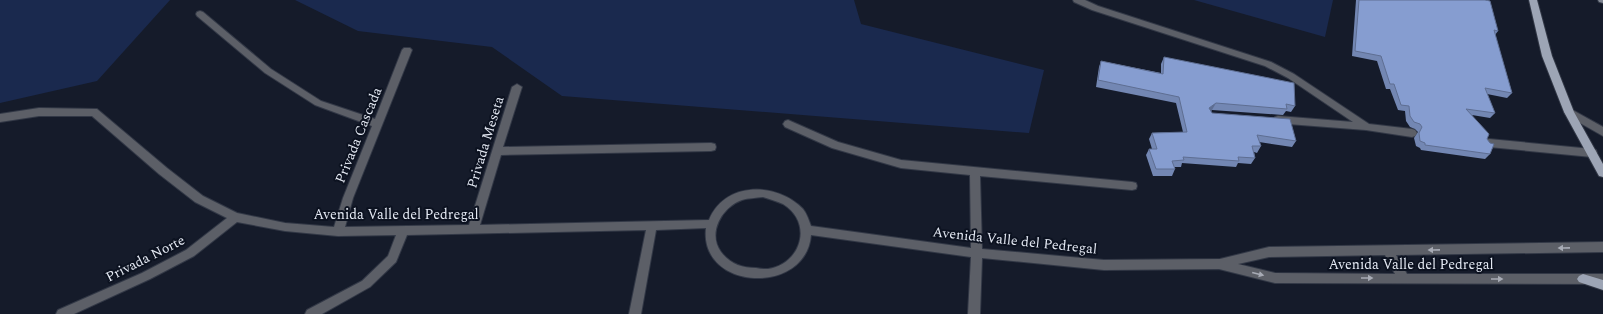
<svg xmlns="http://www.w3.org/2000/svg" width="1603" height="314" font-family="Spectral,serif">
	<style>
		.green { fill: #1a294e }
		.lines { fill: none; stroke-linecap: round; stroke-linejoin: round }
		.lane-casing { stroke: #323846; stroke-width: 2 }
		.street-casing { stroke: #323846; stroke-width: 2 }
		.secondary-casing { stroke: #323846; stroke-width: 2 }
		.primary-casing { stroke: #323846; stroke-width: 2 }
		.lane { fill: #5c5f67; fill-rule: evenodd }
		.street { fill: #5c5f67; fill-rule: evenodd }
		.secondary { fill: #808693; fill-rule: evenodd }
		.primary { fill: #9da5b5; fill-rule: evenodd }
		.wall { fill: #7387b3 }
		.shaded-wall { fill: #5e6e92 }
		.building { fill: #869dd0; stroke: #5e6e92 }
		.oneway { fill: #a7abb5 }
		.labels { text-anchor: middle; stroke-width: 4; stroke-linejoin: round; paint-order: stroke }
		.street-label { font-size: 14px; fill: #e5eaf4; stroke: #0c1220 }
	</style>
	<rect width="100%" height="100%" fill="#151b2a"/>
	<g class="green">
		<polygon points="0,0 170,0 97,81 0,103"/>
		<polygon points="295,0 854,0 861,24 1044,70 1029,133 562,96 492,47 358,31"/>
		<polygon points="1194,0 1333,0 1325,37"/>
	</g>
	<g class="lines">
		<g class="lane-casing">
			<g id="lane">
				<polygon points="1073,0 1085,0 1098,6 1271,62 1294,74 1369,124 1412,129 1415,130 1417,133 1415,136 1412,137 1366,130 1275,123 1273,120 1275,117 1278,116 1353,122 1288,78 1265,66 1092,10 1074,2"/>
				<polygon points="1489,139 1592,149 1596,150 1597,153 1596,156 1592,157 1489,147 1486,146 1484,143 1486,140"/>
			</g>
		</g>
		<g class="street-casing">
			<g id="street">
				<path d="M200 11 203 12 271 69 321 101 375 119 402 50 404 48H410L412 50 353 198 345 227 469 225 512 87 517 84 522 87 503 147 711 143 715 144 716 147 715 150 711 151 501 155 480 225 709 220C725 181 777 182 803 209 807 214 809 221 811 226L971 248 970 175 901 168 832 148 785 127 783 124 785 121 788 120 838 142 901 160 1132 182 1136 183 1137 186 1136 189 1132 190 980 176 982 249 1104 260 1220 259 1269 247 1603 242V252L1396 255 1407 274H1603V284L1275 283 1219 269 1104 270 982 258 980 314H968L971 257 811 235C806 296 699 291 706 228L656 230 641 314H629L646 230 407 235 396 262 370 287 322 314H305L307 310 362 281 388 256 396 235 338 236 285 231 237 222 194 256 150 279 74 314H56L58 310 142 273 186 250 227 218 195 202 159 174 92 116H39L0 122V114L39 108 97 109 167 168 203 196 237 213 285 223 334 227 343 198 372 126 315 105 265 73 197 16 196 14 197 12ZM763 197C769 199 777 201 783 204 814 223 801 264 768 269 764 269 760 269 756 268 742 268 730 264 721 252 707 233 722 207 742 200 748 198 756 198 763 197ZM1385 255 1395 274 1275 273 1238 264 1269 257Z"/>
				<polygon points="1569,108 1603,127 1603,136 1566,115 1564,112"/>
			</g>
		</g>
		<g class="secondary-casing">
			<polygon id="secondary" points="1598,0 1603,0 1603,3 1599,2"/>
		</g>
		<g class="primary-casing">
			<g id="primary">
				<polygon points="1529,0 1537,0 1552,56 1574,112 1603,164 1603,177 1599,176 1564,112 1542,56"/>
				<polygon points="1583,274 1603,280 1603,290 1579,282 1577,279 1579,276"/>
			</g>
		</g>
		<use href="#lane" class="lane"/>
		<use href="#street" class="street"/>
		<use href="#secondary" class="secondary"/>
		<use href="#primary" class="primary"/>
	</g>
	<g class="wall">
		<polygon points="1356,0 1485,0 1498,31 1495,35 1512,93 1507,98 1487,94 1495,113 1490,118 1472,115 1487,139 1490,154 1485,159 1421,150 1420,148 1416,146 1414,138 1418,132 1415,129 1410,127 1406,121 1405,111 1398,110 1390,89 1386,89 1377,61 1352,56"/>
		<polygon points="1164,57 1295,106 1291,112 1286,111 1283,115 1212,110 1211,111 1212,113 1296,141 1292,147 1259,142 1261,146 1257,153 1254,152 1255,158 1251,164 1238,163 1236,167 1182,163 1181,167 1175,167 1175,169 1172,176 1153,176 1146,155 1149,149 1152,149 1149,139 1152,133 1183,132 1176,103 1096,87 1099,67 1101,61 1161,73 1161,64"/>
	</g>
	<polygon class="shaded-wall" points="1216,103 1212,110 1206,115 1209,108"/>
	<g class="building">
		<polygon points="1359,0 1485,0 1490,1 1498,31 1494,30 1512,93 1485,88 1495,113 1466,109 1489,134 1487,139 1490,143 1494,144 1490,154 1425,145 1425,143 1420,141 1419,133 1422,127 1420,124 1414,122 1410,116 1409,106 1401,105 1394,84 1390,84 1381,56 1355,51"/>
		<polygon points="1164,57 1294,83 1295,106 1286,104 1287,109 1216,103 1209,108 1212,113 1290,119 1296,141 1257,135 1261,146 1252,146 1255,158 1238,157 1239,161 1183,157 1184,160 1172,161 1175,169 1156,169 1149,149 1157,149 1152,133 1187,132 1179,97 1098,80 1101,61 1163,74"/>
	</g>
	<defs><path id="oneway-solid" d="M-6-.8H1V-3.2L6.5 0L1 3.2V.8H-6Z"/></defs>
	<g class="oneway">
		<use href="#oneway-solid" transform="translate(1564 248) rotate(179)"/>
		<use href="#oneway-solid" transform="translate(1434 250) rotate(179)"/>
		<use href="#oneway-solid" transform="translate(1258 274) rotate(14)"/>
		<use href="#oneway-solid" transform="translate(1367 278)"/>
		<use href="#oneway-solid" transform="translate(1497 279)"/>
	</g>
	<g class="labels">
		<g class="street-label">
			<text transform="translate(358 135) rotate(-68)" y="5">Privada Cascada</text>
			<text transform="translate(485 142) rotate(-73)" y="5">Privada Meseta</text>
			<text x="396" y="219">Avenida Valle del Pedregal</text>
			<text transform="translate(1015 240) rotate(6)" y="5">Avenida Valle del Pedregal</text>
			<text transform="translate(145 258) rotate(-27)" y="5">Privada Norte</text>
			<text x="1411" y="269">Avenida Valle del Pedregal</text>
		</g>
	</g>
</svg>
